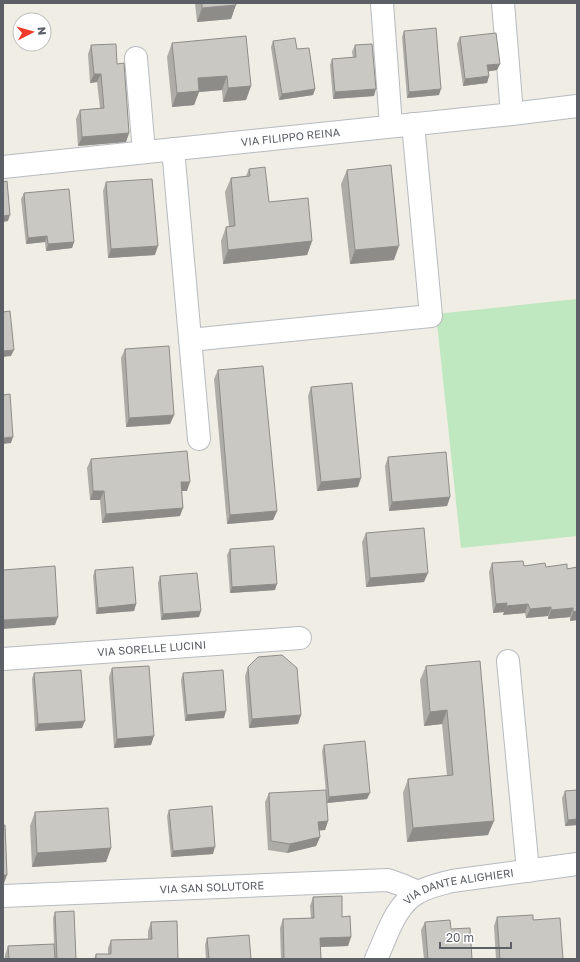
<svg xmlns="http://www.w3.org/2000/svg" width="580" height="962" font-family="'Golos Text',sans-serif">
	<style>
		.green { fill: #c0e8c0 }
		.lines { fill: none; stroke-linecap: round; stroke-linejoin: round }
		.minor-casing { stroke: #b7babf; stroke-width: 24 }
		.minor { stroke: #fff; stroke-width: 22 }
		.wall { fill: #aeaca7 }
		.shaded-wall { fill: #8d8c88 }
		.building { fill: #cac8c2; stroke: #8d8c88 }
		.labels { text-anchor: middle; stroke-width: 3; stroke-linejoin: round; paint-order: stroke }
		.street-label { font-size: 11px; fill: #5c6066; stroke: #fff }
	</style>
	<rect width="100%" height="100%" fill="#efede4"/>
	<polygon class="green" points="577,299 577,536 461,548 436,314"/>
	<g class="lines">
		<g class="minor-casing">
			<g id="minor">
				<polyline points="382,3 391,126"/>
				<polyline points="503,3 512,114"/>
				<polyline points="136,58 144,152"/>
				<polyline points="173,149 199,439"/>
				<path id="s1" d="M3 167 512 114 577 106"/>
				<polyline points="190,340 431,316 413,124"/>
				<path id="s2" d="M3 659 300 638"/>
				<polyline points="508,661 528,871"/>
				<path id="s3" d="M3 896 388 880 402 885 418 892"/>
				<path id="s4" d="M376 959C387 936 395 904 419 892 430 886 441 884 452 881L577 864"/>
			</g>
		</g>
		<use href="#minor" class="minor"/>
	</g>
	<g class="wall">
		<polygon points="195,3 236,3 231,19 197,22"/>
		<polygon points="404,31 439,95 407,98 402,37"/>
		<polygon points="460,37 500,64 497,70 488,71 489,76 487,83 463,86 457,44"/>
		<polygon points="273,41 297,49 315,89 313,95 279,100 271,47"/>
		<polygon points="172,43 251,86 246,100 223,102 222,90 199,92 194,105 172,107 167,57"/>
		<polygon points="91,45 117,64 129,133 126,142 78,146 76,119 80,110 100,108 97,82 90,83 88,54"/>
		<polygon points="355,45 374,96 333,99 330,65 332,59 353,57 352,52"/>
		<polygon points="249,169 269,202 312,241 307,255 223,264 221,241 226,227 229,226 225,192 231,178 246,176"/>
		<polygon points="347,170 394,260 350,264 341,184"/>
		<polygon points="106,182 155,255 108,258 103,191"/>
		<polygon points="24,193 74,242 72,248 46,251 45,242 26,244 21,199"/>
		<polygon points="125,349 174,415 170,424 126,427 121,358"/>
		<polygon points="218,370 277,511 273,520 227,524 214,379"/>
		<polygon points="311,387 358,487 317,491 308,396"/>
		<polygon points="388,457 450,497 447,506 389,511 385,466"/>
		<polygon points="91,459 187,491 182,491 180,516 102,523 100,500 90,500 87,468"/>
		<polygon points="366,533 424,582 366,587 362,542"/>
		<polygon points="230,549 275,590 230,593 227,555"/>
		<polygon points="492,563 524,566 546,567 567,569 577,567 577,620 570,621 570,617 548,619 548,616 526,618 525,613 503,615 504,612 493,613 489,572"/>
		<polygon points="95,570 136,604 134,611 96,614 93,576"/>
		<polygon points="160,576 199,617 161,620 158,583"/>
		<polygon points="480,661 488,835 407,842 403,793 408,779 447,776 442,724 424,726 420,680 426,666"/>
		<polygon points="248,667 301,715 298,724 249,728 245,676"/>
		<polygon points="112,668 151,745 114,748 109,677"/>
		<polygon points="34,673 82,728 35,731 32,679"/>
		<polygon points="183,673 224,718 185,721 181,680"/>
		<polygon points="324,745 367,799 327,803 322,751"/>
		<polygon points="565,791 577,825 565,826 562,798"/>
		<polygon points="269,793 328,821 325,830 319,830 320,837 316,846 287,853 268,850 265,802"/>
		<polygon points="169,810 213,854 171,857 167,816"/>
		<polygon points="35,812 111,848 106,862 32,867 30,826"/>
		<polygon points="313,897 342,917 351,937 348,946 321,947 321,959 281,959 280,928 283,919 311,918 310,906"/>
		<polygon points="55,912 76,959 5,959 5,955 8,946 54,944 53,918"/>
		<polygon points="497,917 533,920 563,959 496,959 494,926"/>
		<polygon points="151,922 178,959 94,959 96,954 108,954 108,948 111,940 148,939 148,931"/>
		<polygon points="425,922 451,929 472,959 424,959 421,930"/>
		<polygon points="207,938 251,959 206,959 205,945"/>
	</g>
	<g class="shaded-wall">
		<polygon points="236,5 231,19 197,22 202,8"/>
		<polygon points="500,64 497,70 485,72 487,65"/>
		<polygon points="94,74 101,74 97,82 90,83"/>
		<polygon points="227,76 222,90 199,92 194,105 172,107 177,93 198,78"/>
		<polygon points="489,76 487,83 463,86 465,79"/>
		<polygon points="251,86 246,100 223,102 228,88"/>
		<polygon points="315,89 313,95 279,100 282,94"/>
		<polygon points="376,89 374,96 333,99 335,92"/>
		<polygon points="441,89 439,95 407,98 409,92"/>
		<polygon points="129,133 126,142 78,146 82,137"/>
		<polygon points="10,215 8,221 3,222 3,216"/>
		<polygon points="47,236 45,242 26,244 28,238"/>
		<polygon points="312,241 307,255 223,264 228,250"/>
		<polygon points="74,242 72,248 46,251 48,244"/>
		<polygon points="158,246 155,255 108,258 111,249"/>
		<polygon points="399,246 394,260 350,264 355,250"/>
		<polygon points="14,350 11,356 3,357 3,351"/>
		<polygon points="174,415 170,424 126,427 129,418"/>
		<polygon points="13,437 11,443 3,444 3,438"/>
		<polygon points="361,478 358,487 317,491 321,482"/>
		<polygon points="181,482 190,482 187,491 178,491"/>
		<polygon points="93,491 104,491 100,500 90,500"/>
		<polygon points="450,497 447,506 389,511 392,502"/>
		<polygon points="183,508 180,516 102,523 106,514"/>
		<polygon points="277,511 273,520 227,524 230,515"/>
		<polygon points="428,573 424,582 366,587 370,578"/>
		<polygon points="277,584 275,590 230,593 232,587"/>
		<polygon points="507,603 504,612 493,613 496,604"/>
		<polygon points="136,604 134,611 96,614 98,608"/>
		<polygon points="528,604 525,613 503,615 506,606"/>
		<polygon points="551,607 548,616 526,618 530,609"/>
		<polygon points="573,608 570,617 548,619 551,610"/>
		<polygon points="201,611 199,617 161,620 163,614"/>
		<polygon points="577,611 577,620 570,621 573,612"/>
		<polygon points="58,617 55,625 3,629 3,620"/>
		<polygon points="447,710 442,724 424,726 430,712"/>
		<polygon points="226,711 224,718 185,721 187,715"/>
		<polygon points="301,715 298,724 249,728 252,719"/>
		<polygon points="85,721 82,728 35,731 38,724"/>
		<polygon points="154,736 151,745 114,748 117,739"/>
		<polygon points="370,793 367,799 327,803 329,797"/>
		<polygon points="577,819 577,825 565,826 568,820"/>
		<polygon points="328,821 325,830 315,831 318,822"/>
		<polygon points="494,821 488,835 407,842 413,828"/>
		<polygon points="320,837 316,846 287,853 290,844"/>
		<polygon points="215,847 213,854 171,857 173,851"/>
		<polygon points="111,848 106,862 32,867 37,853"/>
		<polygon points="3,875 7,875 4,883 3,884"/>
		<polygon points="351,937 348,946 317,947 320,938"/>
	</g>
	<g class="building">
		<polygon points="202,3 236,3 236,5 202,8"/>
		<polygon points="436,28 441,89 409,92 404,31"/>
		<polygon points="496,33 500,64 487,65 489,76 465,79 460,37"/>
		<polygon points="246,36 251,86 228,88 227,76 198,78 199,91 177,93 172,43"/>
		<polygon points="295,38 297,49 309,48 315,89 282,94 273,41"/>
		<polygon points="116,44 117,64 124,63 129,133 82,137 80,110 104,108 101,74 94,74 91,45"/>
		<polygon points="372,44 376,89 335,92 332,59 356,57 355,45"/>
		<polygon points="391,165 399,246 355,250 347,170"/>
		<polygon points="265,167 269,202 308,198 312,241 228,250 226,227 235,226 231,178 250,176 249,169"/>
		<polygon points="152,179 158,246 111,249 106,182"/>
		<polygon points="7,181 10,215 3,216 3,182"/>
		<polygon points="69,189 74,242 48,244 47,236 28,238 24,193"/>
		<polygon points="10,311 14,350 3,351 3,312"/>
		<polygon points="169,346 174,415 129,418 125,349"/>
		<polygon points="263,366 277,511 230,515 218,370"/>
		<polygon points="352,383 361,478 321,482 311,387"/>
		<polygon points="10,394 13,437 3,438 3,395"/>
		<polygon points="187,451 190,482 181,482 183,508 106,514 104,491 93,491 91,459"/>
		<polygon points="446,452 450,497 392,502 388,457"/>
		<polygon points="424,528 428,573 370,578 366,533"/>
		<polygon points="274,546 277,584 232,587 230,549"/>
		<polygon points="523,561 524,566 545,563 546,567 567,564 567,569 577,567 577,611 573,612 573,608 551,610 551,607 530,609 528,604 506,606 507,603 496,604 492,563"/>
		<polygon points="55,566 58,617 3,620 3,570"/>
		<polygon points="133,567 136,604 98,608 95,570"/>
		<polygon points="197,573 201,611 163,614 160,576"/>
		<polygon points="282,655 297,668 301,715 252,719 248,667 258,657"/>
		<polygon points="480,661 494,821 413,828 408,779 453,775 447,710 430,712 426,666"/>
		<polygon points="149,666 154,736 117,739 112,668"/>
		<polygon points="81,670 85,721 38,724 34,673"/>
		<polygon points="223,670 226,711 187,715 183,673"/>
		<polygon points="365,741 370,793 329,797 324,745"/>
		<polygon points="326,790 328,821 318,822 320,837 290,844 271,841 269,793"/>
		<polygon points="577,790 577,819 568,820 565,791"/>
		<polygon points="212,806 215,847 173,851 169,810"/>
		<polygon points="108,808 111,848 37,853 35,812"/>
		<polygon points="3,825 5,825 7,875 3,875"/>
		<polygon points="342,896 342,917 350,916 351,937 320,938 321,959 284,959 283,919 314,918 313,897"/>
		<polygon points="74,911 76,959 57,959 55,912"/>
		<polygon points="533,915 533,920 560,918 563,959 500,959 497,917"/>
		<polygon points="450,920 451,929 470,928 472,959 428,959 425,922"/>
		<polygon points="177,921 178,959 96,959 96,954 111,954 111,940 152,939 151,922"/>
		<polygon points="249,935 251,959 209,959 207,938"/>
		<polygon points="54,944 55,959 9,959 8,946"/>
	</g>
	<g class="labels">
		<g class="street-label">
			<text dy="4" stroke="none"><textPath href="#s1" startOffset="289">VIA FILIPPO REINA</textPath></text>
			<text dy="4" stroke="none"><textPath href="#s2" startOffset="149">VIA SORELLE LUCINI</textPath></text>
			<text dy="4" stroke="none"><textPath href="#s3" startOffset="209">VIA SAN SOLUTORE</textPath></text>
			<text dy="4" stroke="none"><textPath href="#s4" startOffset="121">VIA DANTE ALIGHIERI</textPath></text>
		</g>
	</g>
	<rect width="580" height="962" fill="none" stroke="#5c6066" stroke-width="8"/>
	<g transform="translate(32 32) rotate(84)"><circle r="19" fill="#ffffff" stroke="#bebfc2"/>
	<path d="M0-3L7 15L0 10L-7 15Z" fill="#f03b2a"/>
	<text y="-6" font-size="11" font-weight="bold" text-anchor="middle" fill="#5c6066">N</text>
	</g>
	<path d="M440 942v6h71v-6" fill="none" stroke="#5c6066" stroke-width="2"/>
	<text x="446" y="942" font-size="12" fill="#5c6066" stroke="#ffffff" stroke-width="3" paint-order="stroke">20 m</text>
</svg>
